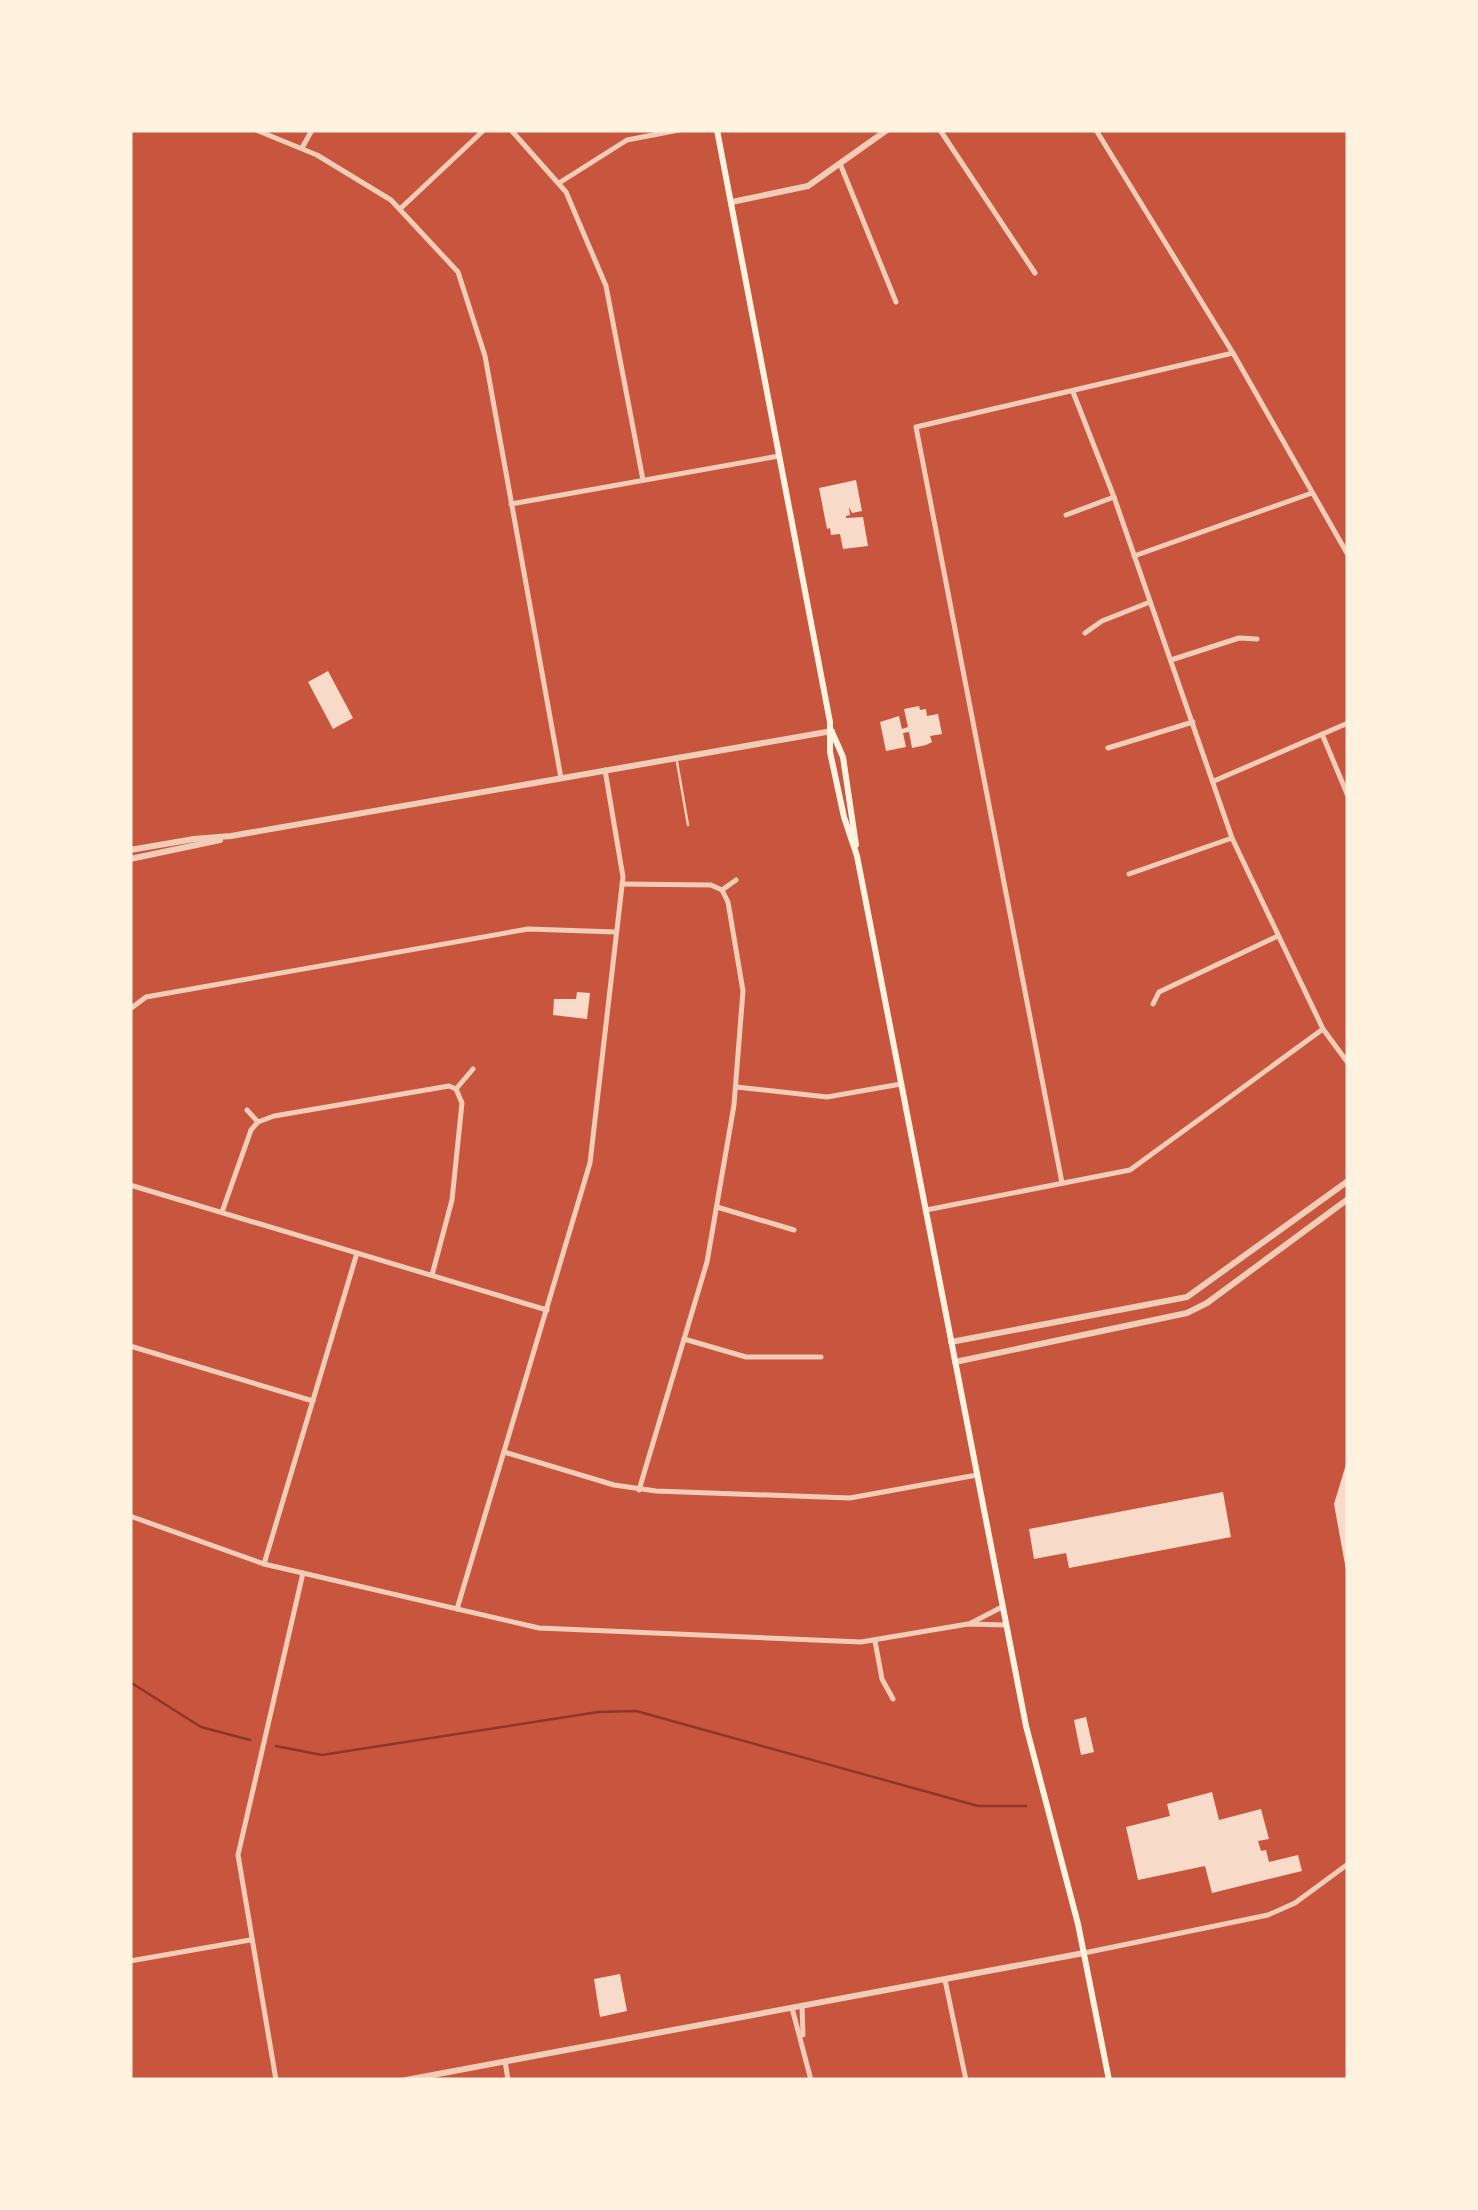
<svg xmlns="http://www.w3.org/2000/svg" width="1478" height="2210" font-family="'Varela Round',sans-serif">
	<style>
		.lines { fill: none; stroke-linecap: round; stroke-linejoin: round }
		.stream { stroke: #8f3625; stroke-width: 2.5 }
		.building { fill: #f7dbc8 }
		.service { stroke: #f1ccb7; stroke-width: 2.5 }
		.minor { stroke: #f1ccb7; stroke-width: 5 }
		.tertiary { stroke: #f1ccb7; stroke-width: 6 }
		.secondary { stroke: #fff3e0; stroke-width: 6 }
	</style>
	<rect width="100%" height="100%" fill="#c8553d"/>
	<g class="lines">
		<g class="stream">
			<polyline points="130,1682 201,1727 250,1740"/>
			<polyline points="276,1746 322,1755 598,1712 636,1711 978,1806 1026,1806"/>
		</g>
	</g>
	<g class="building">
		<polygon points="856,480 862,511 852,513 849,507 850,515 846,516 846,518 863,517 868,546 843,549 840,534 831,535 830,528 827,529 819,488"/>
		<polygon points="328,671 353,718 333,729 308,682"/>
		<polygon points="919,706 920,710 926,709 927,716 938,714 942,734 930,736 932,742 926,745 912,748 909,732 903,733 906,747 886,751 880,722 899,716 902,729 908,727 904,709"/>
		<polygon points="577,992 590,993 587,1019 553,1015 554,999 576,999"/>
		<polygon points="1347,1461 1348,1570 1346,1570 1334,1504"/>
		<polygon points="1223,1492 1231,1537 1069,1568 1066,1553 1034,1559 1029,1529"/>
		<polygon points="1086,1717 1094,1752 1081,1755 1074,1720"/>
		<polygon points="1212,1792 1219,1820 1261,1809 1269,1839 1258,1841 1261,1851 1266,1850 1269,1862 1298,1855 1302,1871 1212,1893 1205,1866 1138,1880 1126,1827 1170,1816 1167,1804"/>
		<polygon points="620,1974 627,2011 600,2017 594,1979"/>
	</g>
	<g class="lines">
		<polyline class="service" points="677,762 688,825"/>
		<g class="minor">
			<polyline points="256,130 317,155 391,200 458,272 485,356 561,778"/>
			<polyline points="511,130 566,192 606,286 643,480"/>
			<polyline points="940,130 1035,273"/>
			<polyline points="1096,130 1233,353 1348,555"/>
			<polyline points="302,148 312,130"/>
			<polyline points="841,166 896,302"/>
			<polyline points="559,183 627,140 679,130"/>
			<polyline points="401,208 484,130"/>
			<polyline points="1073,392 1114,497 1232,838 1323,1029 1348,1063"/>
			<polyline points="511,504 779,456"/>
			<polyline points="1066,515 1114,497"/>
			<polyline points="1134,556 1312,493"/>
			<polyline points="1085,633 1102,621 1150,602"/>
			<polyline points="1171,660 1239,638 1257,639"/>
			<polyline points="1322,734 1348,796"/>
			<polyline points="1108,748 1193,722"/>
			<polyline points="1214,781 1348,723"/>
			<polyline points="1129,874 1232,838"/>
			<polyline points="622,884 711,885 722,890 728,902 743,991 734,1105 707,1262 639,1490"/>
			<polyline points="722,890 736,880"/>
			<polyline points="1153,1004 1159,992 1278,936"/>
			<polyline points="130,1009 146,997 528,929 616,932"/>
			<polyline points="736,1087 827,1097 901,1084"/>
			<polyline points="456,1089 473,1069"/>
			<polyline points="247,1110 258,1122"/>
			<polyline points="1062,1183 916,427 1233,353"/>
			<polyline points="130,1185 547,1310"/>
			<polyline points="717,1207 794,1230"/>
			<polyline points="926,1210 1130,1170 1323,1029"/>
			<polyline points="222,1212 251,1130 258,1122 274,1116 449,1086 456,1089 462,1103 452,1200 432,1275"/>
			<polyline points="684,1339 746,1357 821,1357"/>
			<polyline points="130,1346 313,1401"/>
			<polyline points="504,1452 614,1485 656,1491 850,1498 977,1475"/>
			<polyline points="130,1516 264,1564 539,1628 861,1642 968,1624 1006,1625"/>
			<polyline points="264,1564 357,1253"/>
			<polyline points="457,1609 590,1163 623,877 605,770"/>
			<polyline points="971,1623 1002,1607"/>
			<polyline points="875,1641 882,1679 893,1699"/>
			<polyline points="1084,1953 1268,1915 1295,1903 1348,1864"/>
			<polyline points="130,1961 250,1940"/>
			<polyline points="945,1980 966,2080"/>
			<polyline points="802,2006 803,2035"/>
			<polyline points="792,2008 811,2080"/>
			<polyline points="505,2061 508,2080"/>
			<polyline points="276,2080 238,1855 303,1573"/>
		</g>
		<g class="tertiary">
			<polyline points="732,202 808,186 887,130"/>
			<polyline points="130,850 194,839 231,836 832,731"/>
			<polyline points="130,859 220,840"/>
			<polyline points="951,1342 1187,1297 1348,1181"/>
			<polyline points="955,1362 1187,1313 1207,1303 1348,1199"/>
			<polyline points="406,2080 1084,1953"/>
		</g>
		<g class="secondary">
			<polyline points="717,130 830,722 830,752 844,817 857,856 1026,1726 1078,1924 1109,2080"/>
			<polyline points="832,732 843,757 856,845"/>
		</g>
	</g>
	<rect width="1478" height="2210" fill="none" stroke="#fff3e0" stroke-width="265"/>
</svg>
